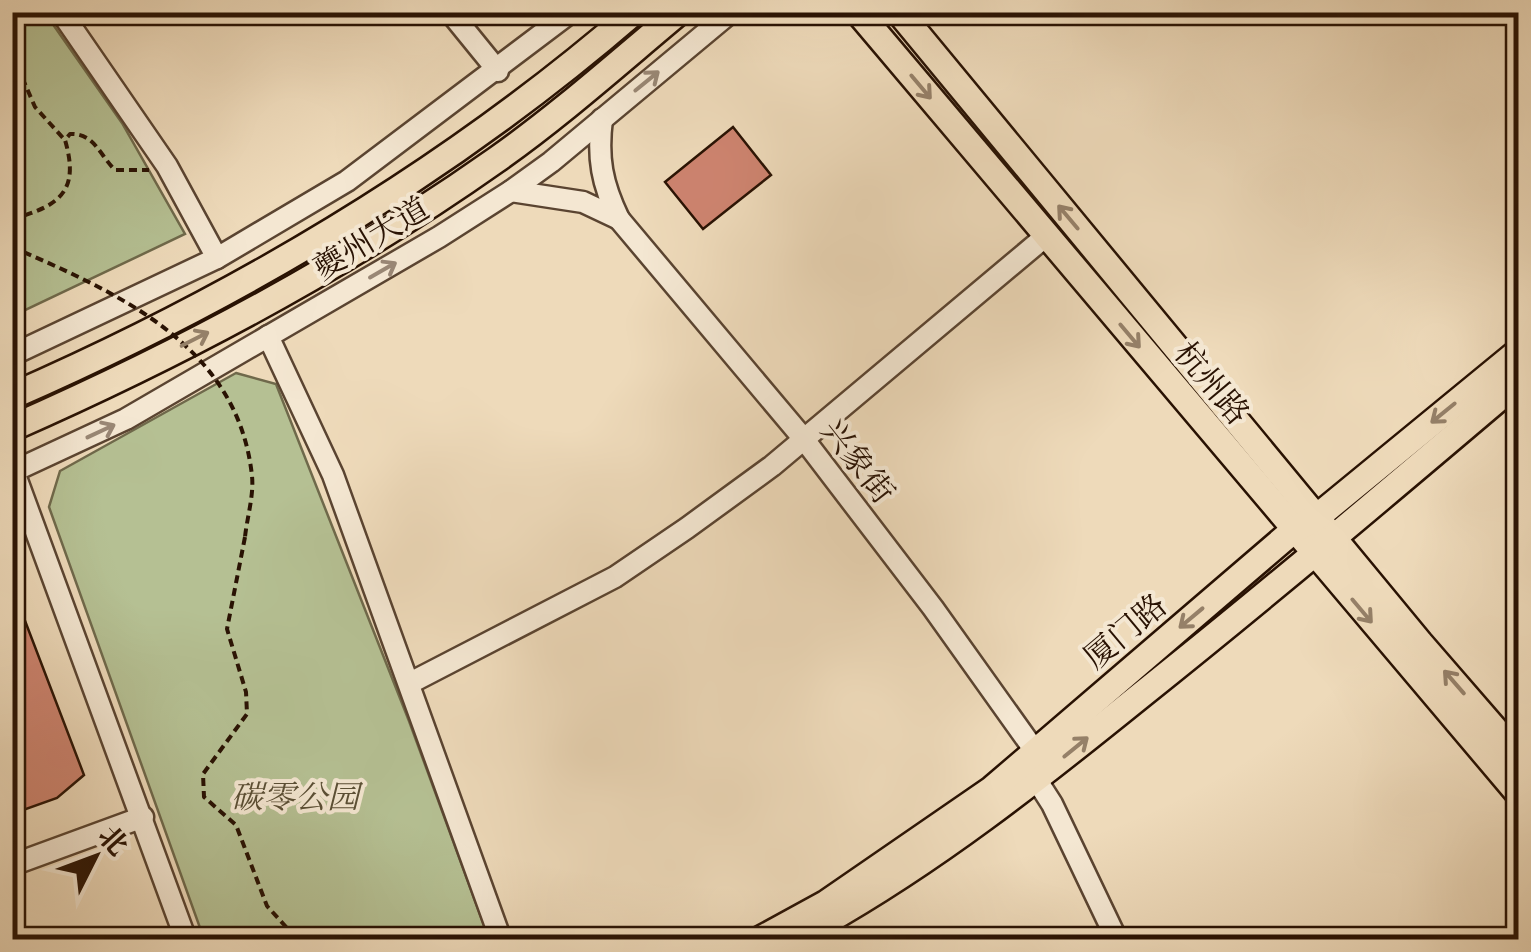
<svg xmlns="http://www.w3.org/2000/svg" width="1531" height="952" font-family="Cardo,'Noto Serif SC',serif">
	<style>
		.green { fill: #b5c093; stroke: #6f694b; stroke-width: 2.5 }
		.building { fill: #ce8470; stroke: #291203; stroke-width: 2.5 }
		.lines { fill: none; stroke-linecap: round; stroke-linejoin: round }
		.minor-casing { stroke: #5a4431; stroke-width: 25 }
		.major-casing { stroke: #291203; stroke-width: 30 }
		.path { stroke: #291203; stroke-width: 4; stroke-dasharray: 8 5; stroke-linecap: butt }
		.minor { stroke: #f4e7d2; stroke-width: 20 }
		.major { stroke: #eedaba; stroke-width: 25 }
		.path-bridge { stroke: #291203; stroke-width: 4; stroke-dasharray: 8 5; stroke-linecap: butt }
		.oneway { stroke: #998775 }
		.oneway2 { stroke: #958068 }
		.labels { text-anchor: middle; stroke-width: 8; stroke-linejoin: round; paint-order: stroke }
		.street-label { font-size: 32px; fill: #291203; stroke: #f4e7d2 }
		.park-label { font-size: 32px; font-style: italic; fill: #5a4f35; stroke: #f4e7d2 }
	</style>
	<rect width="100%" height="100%" fill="#eedaba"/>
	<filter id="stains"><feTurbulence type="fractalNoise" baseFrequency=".002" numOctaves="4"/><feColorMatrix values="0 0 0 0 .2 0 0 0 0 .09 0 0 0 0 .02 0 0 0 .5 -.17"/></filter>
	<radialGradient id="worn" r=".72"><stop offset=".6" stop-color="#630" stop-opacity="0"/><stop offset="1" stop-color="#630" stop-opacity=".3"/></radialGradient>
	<g class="green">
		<polygon points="13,12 45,13 122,123 185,234 17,314 12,313"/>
		<polygon points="236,373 276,384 409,721 489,939 204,939 49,507 60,471"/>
	</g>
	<g class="building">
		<polygon points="733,127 771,175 703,229 665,182"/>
		<polygon points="14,592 84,775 57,798 12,814"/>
	</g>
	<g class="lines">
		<g class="minor-casing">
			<g id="minor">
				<polyline points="61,12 167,166 217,258"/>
				<polyline points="450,12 498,71"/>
				<path d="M511 191 583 202 619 219C602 184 597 158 602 119"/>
				<polyline points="619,219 803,438 933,608 1035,751"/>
				<polyline points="268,336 333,475 501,940"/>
				<polyline points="12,355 217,258 347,181 571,12"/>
				<polyline points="12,472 126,419 439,237 511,191 551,162 731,12"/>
				<polyline points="14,472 186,940"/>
				<polyline points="410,683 615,577 687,528 772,466 1046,236"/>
				<polyline points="1036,779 1052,804 1117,940"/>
				<polyline points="12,865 143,817"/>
			</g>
		</g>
		<g class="major-casing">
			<g id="major">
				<polyline points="858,12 1518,793"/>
				<polyline points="899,12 1420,643 1518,756"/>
				<path d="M12 396C236 298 449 172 634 12"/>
				<path d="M12 428C180 354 346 266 496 160 560 115 619 62 679 12"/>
				<path d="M820 925C937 859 1036 780 1140 696 1268 594 1393 488 1518 382"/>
				<polyline points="759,940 825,904 992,789 1294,530 1317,517 1518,352"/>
			</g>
		</g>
		<g class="path">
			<polyline points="12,54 35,107 64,139"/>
			<path d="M12 219C60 206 80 191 65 140L70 134C94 133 99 154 115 170H149"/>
			<polyline points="245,537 227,629 246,692 247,714 203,774 204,797 236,825 267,906 298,940"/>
		</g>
		<use href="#minor" class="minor"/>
		<use href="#major" class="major"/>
		<path class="path-bridge" d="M12 247C118 293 238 345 252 476 254 495 247 518 245 537"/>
	</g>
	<defs><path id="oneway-shaft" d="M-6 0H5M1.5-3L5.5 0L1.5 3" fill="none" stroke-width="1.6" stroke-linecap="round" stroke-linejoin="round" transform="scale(2.5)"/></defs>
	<g class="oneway">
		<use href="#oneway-shaft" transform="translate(647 81) rotate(-39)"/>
		<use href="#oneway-shaft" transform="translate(383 270) rotate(-30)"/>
		<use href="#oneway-shaft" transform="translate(101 431) rotate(-25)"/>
	</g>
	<g class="oneway2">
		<use href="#oneway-shaft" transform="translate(921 87) rotate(50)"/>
		<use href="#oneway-shaft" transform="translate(1068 217) rotate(-130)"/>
		<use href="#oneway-shaft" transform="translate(1130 336) rotate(50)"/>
		<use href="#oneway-shaft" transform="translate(195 339) rotate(-27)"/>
		<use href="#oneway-shaft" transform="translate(1443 413) rotate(141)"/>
		<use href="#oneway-shaft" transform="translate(1362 611) rotate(50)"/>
		<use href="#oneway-shaft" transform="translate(1191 618) rotate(140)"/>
		<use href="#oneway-shaft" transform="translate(1454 682) rotate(-131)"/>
		<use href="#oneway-shaft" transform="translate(1076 747) rotate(-39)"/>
	</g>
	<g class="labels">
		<g class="street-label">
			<text transform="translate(371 238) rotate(-31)" y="11">夔州大道</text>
			<text transform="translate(1212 383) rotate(50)" y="11">杭州路</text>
			<text transform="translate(858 461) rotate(52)" y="11">兴象街</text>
			<text transform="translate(1125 631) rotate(-40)" y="11">厦门路</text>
		</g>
		<g class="park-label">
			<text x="295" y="808">碳零公园</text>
		</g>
	</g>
	<rect width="1531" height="952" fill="none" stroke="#eedaba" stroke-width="50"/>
	<rect x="15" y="15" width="1501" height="922" fill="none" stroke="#291203" stroke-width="5"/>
	<rect x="25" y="25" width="1481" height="902" fill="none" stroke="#291203" stroke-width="2.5"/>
	<g transform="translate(95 857) rotate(48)" stroke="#f4e7d2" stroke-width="8" paint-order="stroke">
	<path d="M0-8L18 38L0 25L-18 38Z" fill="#291203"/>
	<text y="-15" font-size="28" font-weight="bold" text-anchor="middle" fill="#291203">北</text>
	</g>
	<rect width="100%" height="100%" filter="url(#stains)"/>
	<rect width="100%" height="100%" fill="url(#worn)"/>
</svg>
